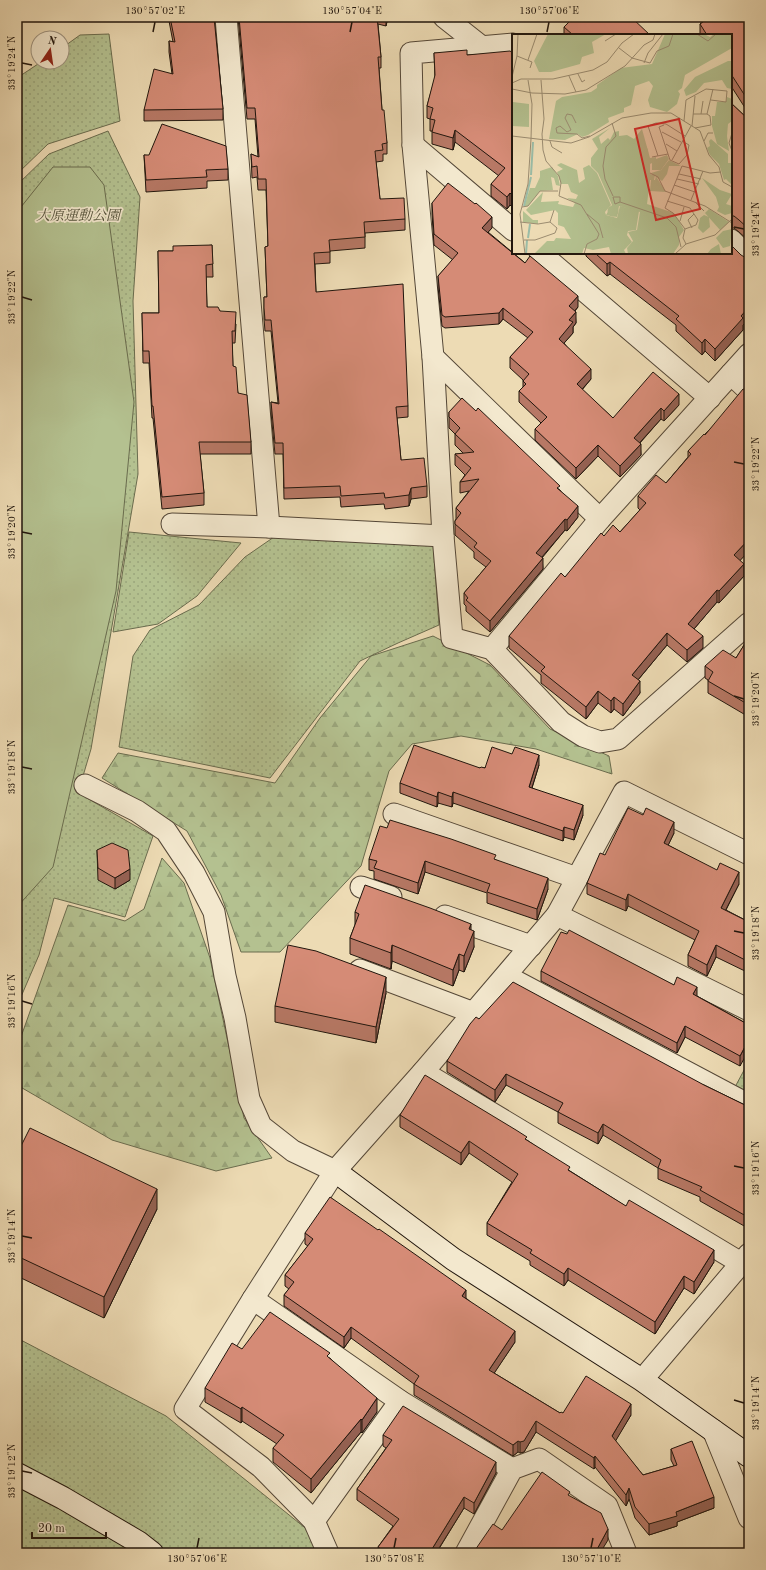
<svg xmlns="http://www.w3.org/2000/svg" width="766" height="1570" font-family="'Old Standard TT','Noto Serif JP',serif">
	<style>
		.grass { fill: url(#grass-dots); stroke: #6a6c4e }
		.forest { fill: url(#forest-firs); stroke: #6a6c4e }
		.pitch { fill: #b4c190; stroke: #6a6c4e }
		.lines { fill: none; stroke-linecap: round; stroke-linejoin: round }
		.street-casing { stroke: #544737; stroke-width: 23 }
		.secondary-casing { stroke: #21160d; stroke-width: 24 }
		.street { stroke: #f3e8ce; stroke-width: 21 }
		.secondary { stroke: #f3e8ce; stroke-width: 22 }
		.wall { fill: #b77865; stroke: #21160d }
		.shaded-wall { fill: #956153; stroke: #21160d }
		.building { fill: #d58b76; stroke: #21160d }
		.ticks { fill: none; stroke: #21160d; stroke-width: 1.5 }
		.labels { text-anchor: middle; stroke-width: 3.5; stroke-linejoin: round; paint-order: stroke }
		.park-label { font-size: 14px; font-style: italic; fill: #54523b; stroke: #f3e8ce }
		.inset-river { fill: none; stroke: #9abca7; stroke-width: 2 }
		.inset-road { fill: none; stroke: #9b8c71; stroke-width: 1 }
		.view { fill: #d62828; fill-opacity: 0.15; stroke: #d62828; stroke-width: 2 }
		.inset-edge { fill: none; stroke: #21160d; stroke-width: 2 }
		.neatline { fill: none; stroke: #21160d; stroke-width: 1.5 }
		.ticks-label { font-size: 10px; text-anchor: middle; fill: #21160d }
	</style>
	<defs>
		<pattern id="grass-dots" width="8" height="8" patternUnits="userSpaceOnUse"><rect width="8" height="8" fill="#b4c190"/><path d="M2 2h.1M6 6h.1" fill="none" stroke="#9aa57b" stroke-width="1.8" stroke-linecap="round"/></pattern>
		<pattern id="forest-firs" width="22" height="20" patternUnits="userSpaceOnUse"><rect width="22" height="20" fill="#b4c190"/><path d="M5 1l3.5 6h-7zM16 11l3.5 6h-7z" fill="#9aa57b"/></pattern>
	</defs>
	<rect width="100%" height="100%" fill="#eddbb4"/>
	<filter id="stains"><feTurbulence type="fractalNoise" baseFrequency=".005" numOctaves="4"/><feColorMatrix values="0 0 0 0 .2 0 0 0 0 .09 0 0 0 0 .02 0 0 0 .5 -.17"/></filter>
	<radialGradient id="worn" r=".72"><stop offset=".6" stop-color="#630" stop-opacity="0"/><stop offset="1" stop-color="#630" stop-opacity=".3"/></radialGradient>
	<g class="grass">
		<polygon points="109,34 120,121 48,144 17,174 17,78 41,62 62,62 62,48 80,35"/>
		<polygon points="108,131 140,197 133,301 138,474 91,749 78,793 153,836 125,917 54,898 39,955 17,1006 17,185 49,154"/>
		<polygon points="129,532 241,543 197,596 158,624 113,632"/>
		<polygon points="274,537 433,543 439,625 398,643 360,661 270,778 119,747 133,656 150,630 199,605 245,557"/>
		<polygon points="749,1061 749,1095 735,1087"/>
		<polygon points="17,1338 166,1416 314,1535 320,1553 17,1553"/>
	</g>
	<g class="forest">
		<polygon points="433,636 490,665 550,729 609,756 612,774 536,749 461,736 412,744 389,771 361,866 280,952 241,952 221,895 187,831 102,778 118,753 275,783 320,718 371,656"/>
		<polygon points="162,858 184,883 210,958 244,1118 272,1158 216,1171 112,1140 17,1085 17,1048 68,905 125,921 144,909"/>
	</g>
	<polygon class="pitch" points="53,167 90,167 104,185 134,402 116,591 53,867 17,907 17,212"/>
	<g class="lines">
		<g class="street-casing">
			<g id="street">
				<polyline points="226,17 269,527"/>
				<polyline points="444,17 482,47"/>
				<polyline points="513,44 411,53 413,145 433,357 443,536 452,638 492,649 561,722 583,736 600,742 618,739 749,623"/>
				<polyline points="413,145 513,230"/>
				<polyline points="731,240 749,258"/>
				<polyline points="540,253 710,398"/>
				<polyline points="433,357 600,519"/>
				<polyline points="731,374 749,391"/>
				<polyline points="172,524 269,527 443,536"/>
				<polyline points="492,649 600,519 749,354"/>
				<polyline points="85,785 137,811 166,831 194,873 214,912 225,976 235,1018 249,1099 261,1126 293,1151 335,1171"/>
				<polyline points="394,814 577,878"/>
				<polyline points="361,887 391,897"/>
				<polyline points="557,915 749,1010"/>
				<polyline points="445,916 531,946"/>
				<polyline points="360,970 474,1013"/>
				<polyline points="506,976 749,1105"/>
				<polyline points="423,1072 741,1263"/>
				<polyline points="253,1299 400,1401 512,1469"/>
				<polyline points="642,1380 749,1254"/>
				<polyline points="713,1430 749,1518"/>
				<polyline points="314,1521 400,1401"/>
				<polyline points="328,1553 314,1521 261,1467 185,1409 253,1299 335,1171 423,1072 557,915 624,792 749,854"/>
				<polyline points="466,1553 512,1469 539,1459 607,1506 626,1553"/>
			</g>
		</g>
		<g class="secondary-casing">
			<g id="secondary">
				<polyline points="335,1171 453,1259 642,1380 749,1456"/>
				<polyline points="17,1474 63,1498 138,1542 152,1553"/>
			</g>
		</g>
		<use href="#street" class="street"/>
		<use href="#secondary" class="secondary"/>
	</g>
	<g class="wall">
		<polygon points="169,17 214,17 223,109 223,120 144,121 144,110 172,74 169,52 169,41 173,42 169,21"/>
		<polygon points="238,17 388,17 386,26 378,24 381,57 381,68 379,68 382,110 387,143 387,154 383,154 383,161 376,162 380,199 405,219 405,230 365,233 365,248 330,251 330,263 315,264 316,292 408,406 408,417 397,418 401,460 427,486 427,497 411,499 409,506 385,509 384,504 341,507 340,497 284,499 283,454 275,454 271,413 271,402 278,403 271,331 265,331 264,319 264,297 267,297 265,247 268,246 266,190 258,190 257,177 252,178 251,154 258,157 255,119 247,119"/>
		<polygon points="749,17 749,114 731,86 731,35 700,35 700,24 701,23 701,19"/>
		<polygon points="564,27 650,35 564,35"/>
		<polygon points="434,53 467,55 513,53 513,208 510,205 507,209 491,196 491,184 499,176 455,142 453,150 432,144 432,131 430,131 430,119 427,118 427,106 435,78"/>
		<polygon points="731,103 749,120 749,241 739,232 734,228 731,228"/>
		<polygon points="144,155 228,169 228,180 207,181 207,188 146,192"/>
		<polygon points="432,203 492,228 488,232 578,307 575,311 576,323 573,327 573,333 564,343 591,379 582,390 613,418 679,405 664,421 661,419 640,443 641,455 620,477 598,456 576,479 535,440 535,429 541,423 519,402 519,391 523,387 523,380 510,368 510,357 528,338 503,319 499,324 445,328 442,326 438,287 438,276 453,260 434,245 432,214"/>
		<polygon points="212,245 213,277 206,277 207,307 220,311 236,324 235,343 232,343 233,366 238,393 251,442 251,454 200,454 204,493 204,505 162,509 153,418 152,418 149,363 143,363 142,313 159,313 158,251 173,251"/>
		<polygon points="586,253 731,253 743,325 743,330 715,361 705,351 702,355 676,331 676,325 610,274 607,276 586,256"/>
		<polygon points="749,390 749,551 740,560 744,576 719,603 717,602 694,629 703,648 687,662 667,645 638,680 640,693 623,716 614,709 611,713 598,703 586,719 541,683 541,675 509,648 509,636 604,536 620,532 640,510 638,508 638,496 666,483 688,457 688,451"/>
		<polygon points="449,412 560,490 578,517 567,531 565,530 542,558 543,569 490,632 466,611 466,606 464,604 464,593 486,567 474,558 474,552 455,535 455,521 456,519 456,508 469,491 460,493 460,482 465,475 455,465 455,454 464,454 455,445 455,434 449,428"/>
		<polygon points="749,637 749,717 708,693 708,680 705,678 705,666 736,658"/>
		<polygon points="539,765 532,788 583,815 574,840 564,837 563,841 453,803 452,807 438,803 437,807 400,793 400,783 480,768"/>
		<polygon points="643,815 674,833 668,845 739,884 726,910 749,922 749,973 716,957 707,976 688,966 688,955 695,940 628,906 626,911 587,894 587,883 605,855"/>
		<polygon points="97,850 130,880 115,889 98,880"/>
		<polygon points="369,859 496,860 548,889 537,920 487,903 487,893 425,872 418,894 374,879 374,871 369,870"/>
		<polygon points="355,912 471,930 474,947 464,972 459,970 453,986 392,961 391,969 350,954 350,938 355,925"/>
		<polygon points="541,971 697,996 749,1025 740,1066 685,1037 677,1053 541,981"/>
		<polygon points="386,993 376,1043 275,1022 275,1006"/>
		<polygon points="479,1019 704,1085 749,1107 746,1227 700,1201 700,1197 658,1179 658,1168 603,1135 598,1144 558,1123 558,1112 506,1085 495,1102 447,1072 447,1061"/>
		<polygon points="400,1115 527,1140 570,1171 714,1262 694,1294 684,1288 655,1334 568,1280 564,1286 530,1265 530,1261 487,1235 487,1223 512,1182 469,1153 461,1165 400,1127"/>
		<polygon points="17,1154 157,1209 104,1318 17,1276"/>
		<polygon points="305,1233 466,1298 515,1342 494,1373 560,1413 631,1415 615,1441 643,1475 674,1466 671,1460 671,1449 714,1508 677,1522 677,1526 649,1535 635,1518 629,1499 626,1506 595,1467 594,1469 536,1432 524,1452 520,1453 518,1452 513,1456 414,1395 414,1384 351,1338 344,1348 284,1306 284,1295 289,1289 285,1286 285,1275 308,1246 305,1244"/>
		<polygon points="242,1349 330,1358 377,1412 362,1433 361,1432 311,1493 273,1462 273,1448 277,1444 242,1421 241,1423 205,1402 205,1388"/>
		<polygon points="383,1435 496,1473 474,1514 464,1508 437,1552 438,1553 378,1553 378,1547 393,1526 357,1500 357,1489 386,1448 383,1446"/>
	</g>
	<g class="shaded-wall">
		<polygon points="386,17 388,17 386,26"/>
		<polygon points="455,130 455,142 453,150 453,138"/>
		<polygon points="510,193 510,205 507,209 507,197"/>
		<polygon points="492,217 492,228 482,239 482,228"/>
		<polygon points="610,262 610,274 607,276 607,264"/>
		<polygon points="578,296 578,307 569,317 569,306"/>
		<polygon points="749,307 749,319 743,325 743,330 715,361 715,349 741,316"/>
		<polygon points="503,308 503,319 499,324 499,313"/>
		<polygon points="576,312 576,323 573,327 573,333 559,349 559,339 569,320"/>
		<polygon points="705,339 705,351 702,355 702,343"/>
		<polygon points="591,369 591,379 577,395 577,384"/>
		<polygon points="679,394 679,405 664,421 664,411"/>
		<polygon points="661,408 661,419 634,449 634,438"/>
		<polygon points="641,444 641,455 620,477 620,466"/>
		<polygon points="598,445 598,456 576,479 576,468"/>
		<polygon points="411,488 411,499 409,506 409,495"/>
		<polygon points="578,506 578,517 567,531 567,520"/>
		<polygon points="565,519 565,530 536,564 536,553"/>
		<polygon points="749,539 749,551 734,567 734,555"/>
		<polygon points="543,558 543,569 490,632 490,621"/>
		<polygon points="744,564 744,576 719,603 719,591"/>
		<polygon points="717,590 717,602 688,636 688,624"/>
		<polygon points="667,633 667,645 632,687 632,675"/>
		<polygon points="703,636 703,648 687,662 687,650"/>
		<polygon points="640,681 640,693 623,716 623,704"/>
		<polygon points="598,691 598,703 586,719 586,707"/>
		<polygon points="614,697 614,709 611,713 611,701"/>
		<polygon points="539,755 539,765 529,797 529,787"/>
		<polygon points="438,792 438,803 437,807 437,797"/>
		<polygon points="453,792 453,803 452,807 452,797"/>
		<polygon points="583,805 583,815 574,840 574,830"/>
		<polygon points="674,822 674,833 664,854 664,843"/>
		<polygon points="564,827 564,837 563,841 563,831"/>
		<polygon points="425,861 425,872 418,894 418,883"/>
		<polygon points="130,869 130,880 115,889 115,878"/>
		<polygon points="739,872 739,884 721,919 721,908"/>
		<polygon points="548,878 548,889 537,920 537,909"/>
		<polygon points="628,894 628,906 626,911 626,900"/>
		<polygon points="471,924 471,938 474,931 474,947 464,972 464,956 469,929"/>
		<polygon points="392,945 392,961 391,969 391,953"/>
		<polygon points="716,945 716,957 707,976 707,965"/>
		<polygon points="459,954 459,970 453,986 453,970"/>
		<polygon points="386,977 386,993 376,1043 376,1027"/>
		<polygon points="697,987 697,997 693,994"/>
		<polygon points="685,1026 685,1037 677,1053 677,1043"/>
		<polygon points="749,1039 749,1050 740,1066 740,1056"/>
		<polygon points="506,1074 506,1085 495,1102 495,1090"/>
		<polygon points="603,1124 603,1135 598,1144 598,1133"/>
		<polygon points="469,1141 469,1153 461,1165 461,1153"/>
		<polygon points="157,1189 157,1209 104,1318 104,1297"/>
		<polygon points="749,1211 749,1222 746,1227 746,1216"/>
		<polygon points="714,1250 714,1262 694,1294 694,1282"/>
		<polygon points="568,1268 568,1280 564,1286 564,1274"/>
		<polygon points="684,1276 684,1288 655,1334 655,1322"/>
		<polygon points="466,1290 466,1301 462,1296"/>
		<polygon points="351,1327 351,1338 344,1348 344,1337"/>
		<polygon points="515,1331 515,1342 489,1381 489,1370"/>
		<polygon points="377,1398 377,1412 362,1433 362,1420"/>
		<polygon points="631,1404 631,1415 612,1447 612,1436"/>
		<polygon points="242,1407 242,1421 241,1423 241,1409"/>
		<polygon points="361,1419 361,1432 311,1493 311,1479"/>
		<polygon points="536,1421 536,1432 524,1452 520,1453 520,1442"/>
		<polygon points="518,1441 518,1452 513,1456 513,1445"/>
		<polygon points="595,1456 595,1467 594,1469 594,1458"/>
		<polygon points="496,1462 496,1473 474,1514 474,1503"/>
		<polygon points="629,1488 629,1499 626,1506 626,1495"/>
		<polygon points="464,1497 464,1508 436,1553 432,1549"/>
		<polygon points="714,1497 714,1508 677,1522 677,1526 649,1535 649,1524 676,1512"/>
		<polygon points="608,1529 608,1540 600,1553 595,1553"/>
	</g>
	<g class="building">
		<polygon points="170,17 214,17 223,109 144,110 154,69 173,74 169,41 175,42"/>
		<polygon points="239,17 377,17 381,57 378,57 382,110 384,110 387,143 382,144 383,150 375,151 380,199 404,198 405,219 364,222 365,237 329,240 330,252 314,253 316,292 403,284 408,406 396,407 401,460 424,458 427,486 411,488 409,495 385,498 384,493 341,496 340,486 284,488 283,443 275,443 271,402 279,404 271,320 265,320 264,308 264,297 267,297 265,247 268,246 266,179 258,179 257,166 252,167 251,154 259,157 255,108 247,108"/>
		<polygon points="574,17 631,17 650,35 573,35 564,27"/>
		<polygon points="704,17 749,17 749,102 731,74 731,35 707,35 700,24 703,22 701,19"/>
		<polygon points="467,50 467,55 510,51 513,53 513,196 510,193 507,197 491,184 505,168 455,130 453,138 432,132 435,120 430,119 433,108 427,106 435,75 434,53"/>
		<polygon points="731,103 749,120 749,229 739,220 734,216 731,216"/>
		<polygon points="162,124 226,146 228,169 206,170 207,177 146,180 144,155 149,155"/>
		<polygon points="448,183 475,204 476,203 492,217 482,228 525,263 530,256 578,296 569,306 576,312 569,320 573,322 559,339 591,369 577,384 613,418 653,372 679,394 664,411 661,408 634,438 641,444 620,466 598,445 576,468 535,429 547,417 519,391 526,384 523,381 529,374 510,357 533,332 503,308 499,313 445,317 442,315 438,276 458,253 434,234 432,203"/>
		<polygon points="212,245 213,264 206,265 207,307 218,307 220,311 236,312 235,331 232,331 233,366 236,367 238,393 247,395 251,442 199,442 204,493 162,497 153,406 152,406 149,351 143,351 142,313 159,313 158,251 173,251 173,246"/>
		<polygon points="731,245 741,255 746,258 749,257 749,307 741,316 743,318 715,349 705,339 702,343 676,319 679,316 610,262 607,264 595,253 731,253"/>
		<polygon points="743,389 749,390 749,539 734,555 744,564 719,591 717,590 688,624 703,636 687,650 667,633 632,675 640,681 623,704 614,697 611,701 598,691 586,707 541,671 545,667 509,636 561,573 565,577 601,533 604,536 613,525 620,532 646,503 638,496 656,475 666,483 691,454 688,451 704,434 705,435"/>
		<polygon points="462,398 476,411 478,408 560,486 557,488 578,506 567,520 565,519 536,553 543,558 490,621 466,600 468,598 464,593 491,561 474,547 477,543 455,524 455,521 461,513 456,508 479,479 460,482 471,468 455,454 474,452 455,434 460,428 449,417 449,412"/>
		<polygon points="749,637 749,705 708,681 713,672 705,666 723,650 736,658"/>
		<polygon points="414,745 480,768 481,767 485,768 492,747 512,754 515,747 539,755 529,787 583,805 574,830 564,827 563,831 453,792 452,797 438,792 437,797 400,783"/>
		<polygon points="628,808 643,815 646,808 674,822 664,843 717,870 720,863 739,872 721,908 749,922 749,962 716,945 707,965 688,955 699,931 628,894 626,900 587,883 600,853 605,855"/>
		<polygon points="390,820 451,839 496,855 494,859 548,878 537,909 487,892 490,884 425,861 418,883 374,868 377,861 369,859 380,826 387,828"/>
		<polygon points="112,843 128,850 130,869 115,878 98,868 97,850"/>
		<polygon points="365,885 430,908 471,924 469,929 474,931 464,956 459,954 453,970 392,945 391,953 350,938 359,914 355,912"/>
		<polygon points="569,930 674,985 677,977 697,987 693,994 749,1025 749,1039 740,1056 685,1026 677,1043 541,971 561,932 567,934"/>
		<polygon points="288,945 316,951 386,977 376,1027 275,1006"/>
		<polygon points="513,982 704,1085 749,1107 749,1211 746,1216 700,1190 702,1187 658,1168 661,1160 603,1124 598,1133 558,1112 563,1103 506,1074 495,1090 447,1061 470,1024 476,1017 479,1019"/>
		<polygon points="425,1075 516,1130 527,1137 525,1139 570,1167 568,1170 626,1206 629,1200 714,1250 694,1282 684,1276 655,1322 568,1268 564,1274 530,1253 532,1250 487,1223 518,1174 469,1141 461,1153 400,1115"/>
		<polygon points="30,1128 157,1189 104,1297 17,1256 17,1154"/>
		<polygon points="330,1197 378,1230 379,1229 466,1290 462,1296 515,1331 489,1370 560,1413 561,1412 563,1413 586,1376 631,1404 612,1436 643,1475 677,1465 671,1449 692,1441 714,1497 676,1512 677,1516 649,1524 635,1507 629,1488 626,1495 595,1456 594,1458 536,1421 524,1441 520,1442 518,1441 513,1445 414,1384 419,1376 351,1327 344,1337 284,1295 294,1282 285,1275 313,1239 305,1233"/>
		<polygon points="270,1312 330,1353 327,1356 377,1398 362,1420 361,1419 311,1479 273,1448 284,1435 242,1407 241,1409 205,1388 232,1343 242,1349"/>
		<polygon points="403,1406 496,1462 474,1503 464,1497 432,1549 438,1553 383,1553 384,1551 378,1547 399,1519 357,1489 392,1440 383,1435"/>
		<polygon points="542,1472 570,1492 568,1495 601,1513 608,1529 595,1553 473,1553 493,1524 502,1530"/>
	</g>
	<path class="ticks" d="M153 32 155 22M350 32 352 22M547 32 549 22M22 63 32 65M734 227 744 229M22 297 32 300M734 462 744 464M22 532 32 534M734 696 744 699M22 767 32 769M734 931 744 933M22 1001 32 1004M734 1166 744 1168M22 1236 32 1238M734 1400 744 1403M22 1471 32 1473M197 1548 199 1538M394 1548 396 1538M591 1548 593 1538"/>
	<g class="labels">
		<g class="park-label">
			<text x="78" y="220">大原運動公園</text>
		</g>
	</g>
	<g transform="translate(512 34)">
		<rect width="220" height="220" fill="#eddbb4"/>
		<path d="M98 94 87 103 89 110 96 104 98 106 102 98 107 97V102L115 101 122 105 130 95 138 124 144 123V125L155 121 157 125 149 136H140V129L138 130V140L143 141 142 146H138L135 170 162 179 172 196 167 203V211L161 220H116L115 214 121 207 116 198 125 196 128 178 107 172 105 183 94 181 100 171 86 139 79 132V124L86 115 80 105ZM199 105 216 120V129H220V151L214 145 212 146 207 130 198 121 195 114 198 112 197 107ZM192 181 197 183 198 193 191 199 186 194 188 184Z" fill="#b4c190"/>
		<path d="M36 0H94L80 8 82 19 70 23 68 30 39 38H27L22 27ZM153 0H192L198 3 202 0H220V14L173 41 170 54 166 57 168 60 165 70 155 78 138 73 136 66 141 52 137 47 123 52 119 71 112 74V78L96 84 97 88 76 101 70 103 66 100 53 106 37 105 44 67 50 63 79 58 85 54V51L109 34 140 30ZM216 27H220V55L215 54 210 46 192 49 184 58 174 62 172 56 183 43ZM215 63 220 65V87L216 90 215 102 217 117 205 110 200 92V82H203L205 68H214ZM157 126 169 132H157L155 140 150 147 139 139 149 136ZM49 129 65 136 67 149 73 145 71 134 77 131 85 139 99 171 93 178 94 181 105 184 108 172 127 177 124 196 116 197 115 201 120 208 112 216 114 220H99L97 213 81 216 72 214 70 220H22L35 207H42L44 204 59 205 52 193 46 191V179L43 176 19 181 14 176 31 158 29 168 47 167 46 170 61 173 63 169 55 164 64 165 66 161 59 158 56 150H49L45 138 51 135 45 131ZM40 133 46 142 48 152 44 151 42 144 39 143 41 156 28 157 16 172 12 173 18 154H23L28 143V137ZM144 142 145 144 154 158 138 157 139 146H143ZM190 144 208 156 220 160 214 170 220 172V179L213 181 205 177 207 173 204 163ZM197 175 217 188 208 196 193 179ZM207 210 209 220H195L199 215Z" fill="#b4c190"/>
		<path d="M220 195 218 212 211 214 204 204 211 197Z" fill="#b4c190"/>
		<path d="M11 177 21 186H26V190L11 188Z" fill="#b4c190"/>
		<path d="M1 68 17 70V93L0 92ZM106 103 125 111 130 103 136 116 138 144 132 154 124 159 99 155 86 134V126ZM95.5 177a5.5 5.5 0 1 1 11 0a5.5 5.5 0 1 1-11 0ZM132 181 140 184 134 208 126 205ZM127 207 135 210 133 219 125 217Z" fill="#b4c190"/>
		<path class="inset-river" d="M19 141 21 108M12 172 19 143M16 204 18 190M14 220 15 206"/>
		<path class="inset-road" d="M185 0 196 7 204 0M93 7 104 0M107 14 120 24 138 29 145 17 157 12 161 0M5 22 20 28 18 34M16 26 25 0M132 29 136 19 151 0M66 40 70 48 73 46M57 42 64 58M0 43 5 22 6 0M29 46 32 85 30 100 31 116 34 127 47 142 49 149 47 162 69 171 87 200 85 205 75 210 72 220M0 49 9 45H41L81 36 95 28 110 9 122 0M0 55 20 59 53 60 74 56 113 32 132 11 141 6 143 0M181 80H195M189 80 191 67M195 80 201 55M172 87 174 66 194 55 215 57 214 68 199 66M64 89 60 81 55 80 53 84 59 96 55 98 48 92 44 94 45 99 65 100 70 104 78 102M100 89 104 102 94 113 91 132 93 145 101 162M152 91 147 93 158 126 167 130 175 121 177 111 170 107M180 92 183 62M183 94 199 91 198 82 195 80M150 98 169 108M220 99 217 109 220 117M0 102 59 109 77 103 110 84 139 79H159L188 97 197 121 207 133 211 148 220 153M38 107 40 113 50 119M192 107 196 99H201M154 110 165 117M146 122 136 92 144 89 154 90 173 102M140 123 156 120M160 126 179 92M138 139 146 143 153 157 193 172 220 189M167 140 189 145M165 145 187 150M162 151 183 158M179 166 191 137M155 167 178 174 186 186 184 191 173 195M108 168V163H101L103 170 108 168 155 184 164 193 169 213M183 168 192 177M10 173 16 172 28 157H46M75 180 87 190 91 204M168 187 172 173M8 188 26 190 38 188 45 194 43 199 23 206H12M38 188 42 176M180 194 176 186 182 180M174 210 171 204 173 195 161 179 153 174 170 132 198 139 209 138M13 220 8 180 16 150 19 105 20 70 16 46M163 220 174 210 203 201 220 185"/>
		<path class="view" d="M167 85 188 175 144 186 123 95Z"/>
		<rect width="220" height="220" class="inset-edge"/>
	</g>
	<rect width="766" height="1570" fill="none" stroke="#eddbb4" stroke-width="44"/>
	<g transform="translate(50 50) rotate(13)"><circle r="19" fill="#f3e8ce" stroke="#9f9481"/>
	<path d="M0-3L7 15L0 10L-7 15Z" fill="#8f2418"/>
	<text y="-6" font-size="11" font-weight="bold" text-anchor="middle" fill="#21160d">N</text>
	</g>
	<path d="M32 1532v6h74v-6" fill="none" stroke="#21160d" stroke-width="2"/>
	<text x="38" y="1532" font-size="12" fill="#21160d" stroke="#f3e8ce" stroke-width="3" paint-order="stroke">20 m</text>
	<rect x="22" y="22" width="722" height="1526" class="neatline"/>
	<g class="ticks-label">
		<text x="155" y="14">130°57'02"E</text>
		<text x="352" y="14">130°57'04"E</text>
		<text x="549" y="14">130°57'06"E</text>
		<text transform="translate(11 63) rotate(-90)" y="4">33°19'24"N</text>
		<text transform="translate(755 229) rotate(-90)" y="4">33°19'24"N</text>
		<text transform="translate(11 297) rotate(-90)" y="4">33°19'22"N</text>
		<text transform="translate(755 464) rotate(-90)" y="4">33°19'22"N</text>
		<text transform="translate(11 532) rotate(-90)" y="4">33°19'20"N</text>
		<text transform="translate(755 699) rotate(-90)" y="4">33°19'20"N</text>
		<text transform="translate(11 767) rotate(-90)" y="4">33°19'18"N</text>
		<text transform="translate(755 933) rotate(-90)" y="4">33°19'18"N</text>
		<text transform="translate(11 1001) rotate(-90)" y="4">33°19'16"N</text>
		<text transform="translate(755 1168) rotate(-90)" y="4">33°19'16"N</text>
		<text transform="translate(11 1236) rotate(-90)" y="4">33°19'14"N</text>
		<text transform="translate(755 1403) rotate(-90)" y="4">33°19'14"N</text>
		<text transform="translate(11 1471) rotate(-90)" y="4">33°19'12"N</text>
		<text x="197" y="1562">130°57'06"E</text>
		<text x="394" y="1562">130°57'08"E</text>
		<text x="591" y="1562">130°57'10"E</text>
	</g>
	<rect width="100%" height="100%" filter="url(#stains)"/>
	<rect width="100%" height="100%" fill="url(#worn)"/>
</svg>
